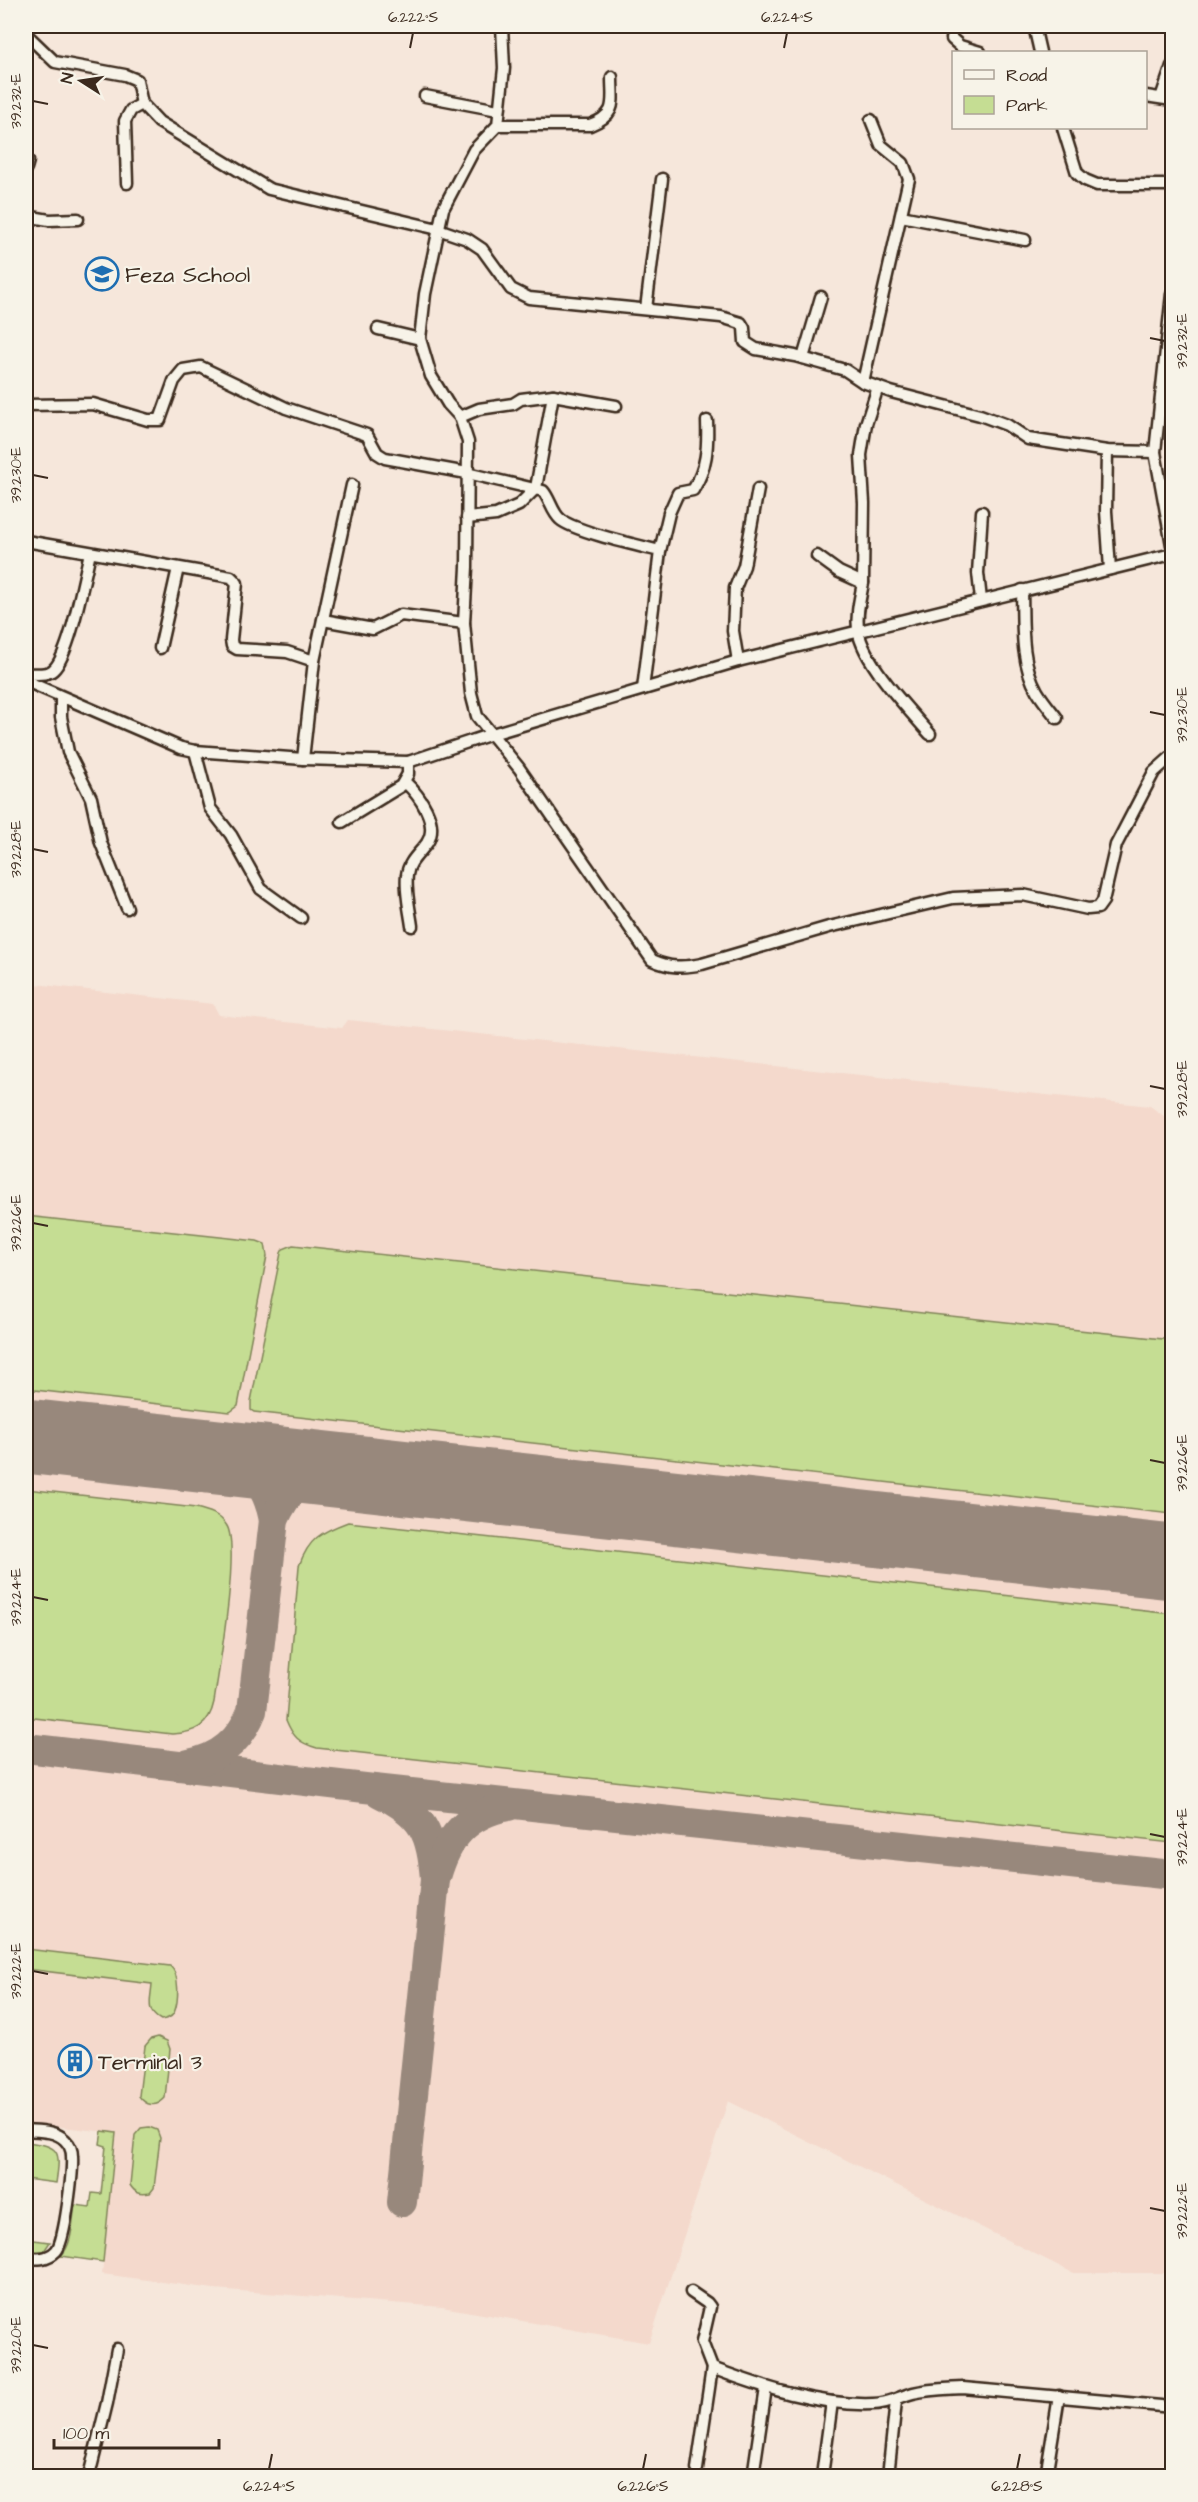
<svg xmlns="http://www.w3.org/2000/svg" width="1198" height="2502" font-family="'Architects Daughter',sans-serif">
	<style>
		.built { fill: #f4d9cc }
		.green { fill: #c5dd93; stroke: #808458; stroke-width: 1.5 }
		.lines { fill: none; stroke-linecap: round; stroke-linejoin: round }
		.taxiway { stroke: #98887c; stroke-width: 30 }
		.runway { stroke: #98887c; stroke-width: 75 }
		.minor-casing { stroke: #3b2a1e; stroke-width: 15 }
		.minor { stroke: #f7f3e8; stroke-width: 10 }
		.ticks { fill: none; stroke: #3b2a1e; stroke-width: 2 }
		.labels { text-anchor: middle; stroke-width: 4.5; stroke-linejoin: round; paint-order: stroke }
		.poi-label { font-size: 22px; fill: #3b2a1e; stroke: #f7f3e8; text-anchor: start }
		.neatline { fill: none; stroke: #3b2a1e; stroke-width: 2 }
		.ticks-label { font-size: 15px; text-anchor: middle; fill: #3b2a1e }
	</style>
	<rect width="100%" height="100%" fill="#f6e7db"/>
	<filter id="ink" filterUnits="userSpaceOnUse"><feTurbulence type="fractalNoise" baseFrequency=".0167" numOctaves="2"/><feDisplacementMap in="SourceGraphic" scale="12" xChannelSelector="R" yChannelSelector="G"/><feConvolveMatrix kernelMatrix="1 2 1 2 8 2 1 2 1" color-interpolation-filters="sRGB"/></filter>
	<g filter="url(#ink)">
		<polygon class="built" points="26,983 213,1004 219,1015 342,1028 348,1020 1150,1106 1172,1122 1172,2273 1073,2273 728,2101 649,2343 442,2307 214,2289 102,2274 116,2133 26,2123"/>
		<g class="green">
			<polygon points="26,1216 257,1241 265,1244 267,1256 238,1406 230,1412 26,1389"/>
			<polygon points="293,1245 1172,1340 1172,1514 254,1412 251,1410 251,1401 281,1253 283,1249"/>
			<path d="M26 1489 196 1508C208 1511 220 1514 227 1526 240 1549 219 1669 214 1702 209 1726 195 1733 172 1734L26 1717Z"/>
			<path d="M348 1522 1172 1614V1843L317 1748C299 1743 293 1737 286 1720L299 1566C309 1538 321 1532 348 1522Z"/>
			<path d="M26 1949 170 1966C180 1974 179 2001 174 2013 171 2018 166 2019 161 2020 145 2012 151 1999 152 1984L26 1969Z"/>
			<path d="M158 2037 167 2041 170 2049 165 2098C156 2108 146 2106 139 2096L145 2046 151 2039Z"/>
			<path d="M149 2127 157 2130 160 2138 154 2188 150 2193C140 2195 135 2193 130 2185L135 2135 141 2128Z"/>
			<path d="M102 2131 116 2133 103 2262 61 2256C73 2244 72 2222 75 2205L90 2207 92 2193 101 2194 106 2146 100 2144Z"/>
			<path d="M26 2142C60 2146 61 2150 56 2183L26 2179Z"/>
			<polygon points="26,2239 50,2242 44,2251 26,2251"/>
		</g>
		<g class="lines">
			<g class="taxiway">
				<path d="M214 1457C252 1468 266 1481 274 1520"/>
				<polyline points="26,1748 365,1788 1172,1875"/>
				<path d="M189 1764C220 1758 240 1741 252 1711L274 1520C288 1488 302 1478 336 1471"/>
				<path d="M380 1793C423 1814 432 1833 435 1880L402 2202"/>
				<path d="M436 1877C447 1838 466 1814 508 1806"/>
			</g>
			<polyline class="runway" points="26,1436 1172,1562"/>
			<g class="minor-casing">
				<g id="minor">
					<path d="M502 26 504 68 498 125 474 150 443 209 425 294 420 339 431 376 448 404 460 417 468 442 467 567 464 623 471 693 477 716 519 768 652 960C670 968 683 968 702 964L829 927 953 898 1023 895 1088 909 1098 908 1103 901 1116 845 1154 772 1172 756"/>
					<polyline points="1034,26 1040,52"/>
					<polyline points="26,34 55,62 125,75 137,80 142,104 159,122 269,189 438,229 467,239 482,249 511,289 529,298 721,317 741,323 744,328 745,342 756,349 795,356 845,370 863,382 891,392 980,415 1007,425 1028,439 1107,451 1155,452"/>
					<polyline points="952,39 960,46 980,52"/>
					<polyline points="425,96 498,110"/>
					<polyline points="1146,96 1172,100"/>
					<polyline points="1161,98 1172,66"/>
					<path d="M498 125H590C618 114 612 103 612 77"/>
					<polyline points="1063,128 1077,173 1085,180 1097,185 1172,185"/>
					<polyline points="26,168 28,161"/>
					<polyline points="127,183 125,121 131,110 142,104"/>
					<polyline points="26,216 49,220 78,219"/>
					<polyline points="901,216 1025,240"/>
					<polyline points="1172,294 1155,452 1172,545"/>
					<polyline points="646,309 662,179"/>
					<polyline points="378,329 420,339"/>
					<polyline points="803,358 821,297"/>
					<polyline points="863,382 909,179 903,163 881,145 871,120"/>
					<path d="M26 405 93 404 148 420H160L174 381 183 370 201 367 286 408 367 435 377 453 385 458 467 473 543 491C550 499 552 512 560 519 573 531 640 546 660 551L643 689"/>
					<polyline points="460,417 479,409 513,404 521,399 553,395 616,406"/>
					<polyline points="1107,451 1106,511 1110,569"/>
					<polyline points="467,518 496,515 519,505 536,488 553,395"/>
					<polyline points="26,541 231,577 237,583 231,640 232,646 237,649 287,652 314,661"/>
					<path d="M660 551 669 513 678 493 693 490C707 468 708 447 707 421"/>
					<path d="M817 556 839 572 863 583C860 599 856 614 858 630 863 662 908 709 930 734"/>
					<polyline points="863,583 864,503 861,455 866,424 878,387"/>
					<path d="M1022 590C1023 623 1020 662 1037 691 1043 701 1050 709 1057 718"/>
					<polyline points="981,600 978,573 982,512"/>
					<polyline points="323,620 373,629 401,615 464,623"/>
					<polyline points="160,648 178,568"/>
					<polyline points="738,661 733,631 735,588 744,566 758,489"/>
					<path d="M26 674C34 673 46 676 53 670 70 655 84 577 90 553"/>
					<polyline points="26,681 181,748 195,751 303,759 408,762 492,734 738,661 1172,554"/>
					<polyline points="61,698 61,717 68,752 91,798 101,843 127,908"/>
					<polyline points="195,751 210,808 231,835 261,889 301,918"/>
					<polyline points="303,759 314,661 352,485"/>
					<path d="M405 782C419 795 440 823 427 843 420 853 408 862 407 875 405 891 410 911 412 926"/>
					<polyline points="342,822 401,786 408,774 408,762"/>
					<path d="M26 2130C38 2131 55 2130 65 2140 69 2144 72 2150 72 2156 73 2171 65 2242 56 2251 47 2260 36 2259 26 2258"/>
					<path d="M691 2292 707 2303 710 2307 702 2342 712 2368C762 2387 819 2406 873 2404 889 2404 898 2397 913 2393 929 2389 946 2389 963 2388L1172 2407"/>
					<polyline points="697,2469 712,2368"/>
					<polyline points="89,2476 107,2403 117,2349"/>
					<polyline points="753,2476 766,2388"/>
					<polyline points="822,2476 832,2402"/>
					<polyline points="888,2476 896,2401"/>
					<polyline points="1046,2476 1059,2396"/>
				</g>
			</g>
			<use href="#minor" class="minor"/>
		</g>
	</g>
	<path class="ticks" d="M410 48 413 33M784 48 787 33M33 101 48 104M1150 338 1165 341M33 475 48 478M1150 712 1165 715M33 849 48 852M1150 1086 1165 1089M33 1223 48 1226M1150 1460 1165 1463M33 1597 48 1600M1150 1834 1165 1837M33 1971 48 1974M1150 2208 1165 2211M33 2345 48 2348M269 2469 272 2454M643 2469 646 2454M1017 2469 1020 2454"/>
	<defs>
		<g id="school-ring" transform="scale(1.725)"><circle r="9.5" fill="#f7f3e8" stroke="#1f6fb2" stroke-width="1.5"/><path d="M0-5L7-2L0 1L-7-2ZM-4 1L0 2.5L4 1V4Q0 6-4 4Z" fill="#1f6fb2"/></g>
		<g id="building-ring" transform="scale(1.725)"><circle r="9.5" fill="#f7f3e8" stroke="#1f6fb2" stroke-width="1.5"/><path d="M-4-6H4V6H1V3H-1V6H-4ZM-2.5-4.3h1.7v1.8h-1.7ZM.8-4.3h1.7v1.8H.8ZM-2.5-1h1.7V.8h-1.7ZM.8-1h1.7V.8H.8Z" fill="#1f6fb2"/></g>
	</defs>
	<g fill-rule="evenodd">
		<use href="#school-ring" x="102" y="274"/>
		<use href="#building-ring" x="75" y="2061"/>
	</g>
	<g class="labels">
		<g class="poi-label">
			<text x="125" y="282">Feza School</text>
			<text x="98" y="2069">Terminal 3</text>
		</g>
	</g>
	<rect width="1198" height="2502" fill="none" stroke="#f7f3e8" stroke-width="66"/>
	<rect x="952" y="51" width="195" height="78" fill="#f7f3e8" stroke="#aca397" stroke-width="1.5"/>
	<rect x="964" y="70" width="30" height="9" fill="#f7f3e8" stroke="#aca397" stroke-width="1.5"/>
	<text x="1006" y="81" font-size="18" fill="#3b2a1e">Road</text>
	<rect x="964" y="96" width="30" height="18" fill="#c5dd93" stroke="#aca397" stroke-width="1.5"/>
	<text x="1006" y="111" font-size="18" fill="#3b2a1e">Park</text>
	<g transform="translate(81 81) rotate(282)" stroke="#f7f3e8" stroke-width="4.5" paint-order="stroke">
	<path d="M0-4.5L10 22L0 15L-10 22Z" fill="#3b2a1e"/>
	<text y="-9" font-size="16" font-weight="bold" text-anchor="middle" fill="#3b2a1e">N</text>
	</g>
	<path d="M54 2439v9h165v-9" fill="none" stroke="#3b2a1e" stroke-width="3"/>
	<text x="63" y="2439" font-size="18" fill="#3b2a1e" stroke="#f7f3e8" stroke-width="4.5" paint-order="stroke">100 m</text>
	<rect x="33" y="33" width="1132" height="2436" class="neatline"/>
	<g class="ticks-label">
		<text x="413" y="22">6.222°S</text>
		<text x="787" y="22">6.224°S</text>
		<text transform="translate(16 101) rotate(-90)" y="5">39.232°E</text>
		<text transform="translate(1182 341) rotate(-90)" y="5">39.232°E</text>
		<text transform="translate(16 475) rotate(-90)" y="5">39.230°E</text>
		<text transform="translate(1182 715) rotate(-90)" y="5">39.230°E</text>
		<text transform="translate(16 849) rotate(-90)" y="5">39.228°E</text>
		<text transform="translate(1182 1089) rotate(-90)" y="5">39.228°E</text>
		<text transform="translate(16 1223) rotate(-90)" y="5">39.226°E</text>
		<text transform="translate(1182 1463) rotate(-90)" y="5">39.226°E</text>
		<text transform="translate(16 1597) rotate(-90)" y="5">39.224°E</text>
		<text transform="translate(1182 1837) rotate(-90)" y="5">39.224°E</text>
		<text transform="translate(16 1971) rotate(-90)" y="5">39.222°E</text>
		<text transform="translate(1182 2211) rotate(-90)" y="5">39.222°E</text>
		<text transform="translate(16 2345) rotate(-90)" y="5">39.220°E</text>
		<text x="269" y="2491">6.224°S</text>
		<text x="643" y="2491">6.226°S</text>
		<text x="1017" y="2491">6.228°S</text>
	</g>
</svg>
